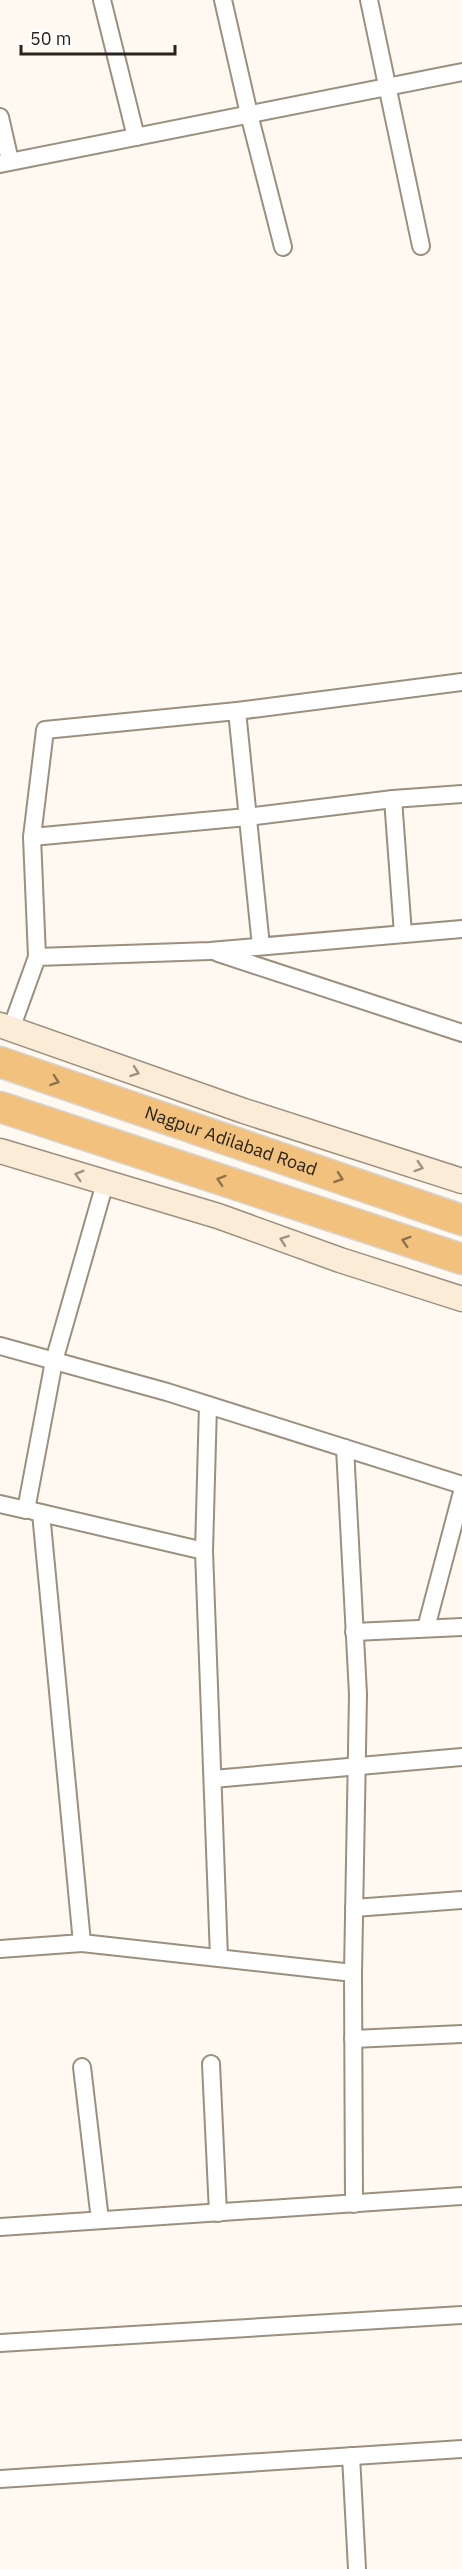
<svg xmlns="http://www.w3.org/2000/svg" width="462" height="2569" font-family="'IBM Plex Sans',sans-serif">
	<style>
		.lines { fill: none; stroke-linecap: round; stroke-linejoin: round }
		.street-casing { stroke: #9c8f7e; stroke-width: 20 }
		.secondary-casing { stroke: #9c8f7e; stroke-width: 27 }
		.highway-casing { stroke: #d8d7d6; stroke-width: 33 }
		.street { stroke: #fff; stroke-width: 16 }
		.secondary { stroke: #fbecd8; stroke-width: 24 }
		.highway { stroke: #f1c17d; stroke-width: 30 }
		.oneway { stroke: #9c9284 }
		.oneway2 { stroke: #8c724d }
		.labels { text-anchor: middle; stroke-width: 4.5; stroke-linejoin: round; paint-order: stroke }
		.street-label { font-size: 18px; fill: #28231d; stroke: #fff }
	</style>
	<rect width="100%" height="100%" fill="#fff9f2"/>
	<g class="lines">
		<g class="street-casing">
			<g id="street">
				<polyline points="102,0 136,137"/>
				<polyline points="223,0 249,114 283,247"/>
				<polyline points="369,0 421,246"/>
				<polyline points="0,117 10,161"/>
				<polyline points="0,164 462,72"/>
				<polyline points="393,799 403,934"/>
				<polyline points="32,837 247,817 393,799 462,794"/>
				<polyline points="261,946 237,711 462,682"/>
				<polyline points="218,953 462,1033"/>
				<polyline points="37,957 32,837 45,730 237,711"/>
				<polyline points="11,1029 37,957 210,951 462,929"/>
				<polyline points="0,1346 167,1392 462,1485"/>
				<polyline points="345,1448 358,1694 353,1973"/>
				<polyline points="0,1504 26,1510 54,1361 105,1183"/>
				<polyline points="33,1511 204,1551 208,1405"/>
				<polyline points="204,1551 219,1958"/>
				<polyline points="426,1628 462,1492"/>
				<polyline points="354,1632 462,1627"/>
				<polyline points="213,1779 462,1757"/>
				<polyline points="354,1908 462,1900"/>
				<polyline points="82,1943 353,1973 354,2204"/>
				<polyline points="0,1949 82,1943 41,1513"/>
				<polyline points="353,2039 462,2034"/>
				<polyline points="211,2064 218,2213"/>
				<polyline points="82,2067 100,2220"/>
				<polyline points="0,2227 462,2196"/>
				<polyline points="0,2343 462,2315"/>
				<polyline points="351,2456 357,2569"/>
				<polyline points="0,2479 462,2449"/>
			</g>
		</g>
		<g class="secondary-casing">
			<g id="secondary">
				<polyline points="0,1025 244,1111 462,1181"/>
				<polyline points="0,1151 218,1216 340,1260 462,1299"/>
			</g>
		</g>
		<g class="highway-casing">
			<g id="highway">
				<path id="s1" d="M0 1062 462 1220"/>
				<polyline points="0,1107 462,1259"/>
			</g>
		</g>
		<use href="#street" class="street"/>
		<use href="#secondary" class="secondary"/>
		<use href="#highway" class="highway"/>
	</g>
	<defs><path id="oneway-chevron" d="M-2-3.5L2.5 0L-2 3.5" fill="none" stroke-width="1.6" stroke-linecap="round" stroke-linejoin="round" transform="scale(1.5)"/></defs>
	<g class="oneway">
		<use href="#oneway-chevron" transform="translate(135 1072) rotate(20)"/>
		<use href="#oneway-chevron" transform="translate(419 1167) rotate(18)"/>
		<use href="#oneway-chevron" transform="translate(79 1175) rotate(-163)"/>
		<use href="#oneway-chevron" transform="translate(284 1240) rotate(-160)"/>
	</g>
	<g class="oneway2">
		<use href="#oneway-chevron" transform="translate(55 1081) rotate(19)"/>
		<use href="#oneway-chevron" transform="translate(339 1178) rotate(19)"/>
		<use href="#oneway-chevron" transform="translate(221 1180) rotate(-162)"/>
		<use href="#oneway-chevron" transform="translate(406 1241) rotate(-162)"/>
	</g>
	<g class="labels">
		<g class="street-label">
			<text dy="6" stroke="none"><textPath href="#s1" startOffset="244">Nagpur Adilabad Road</textPath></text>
		</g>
	</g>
	<path d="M21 45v9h154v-9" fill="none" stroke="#28231d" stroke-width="3"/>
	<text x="30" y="45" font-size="18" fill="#28231d" stroke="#ffffff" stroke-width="4.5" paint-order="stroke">50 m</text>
</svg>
